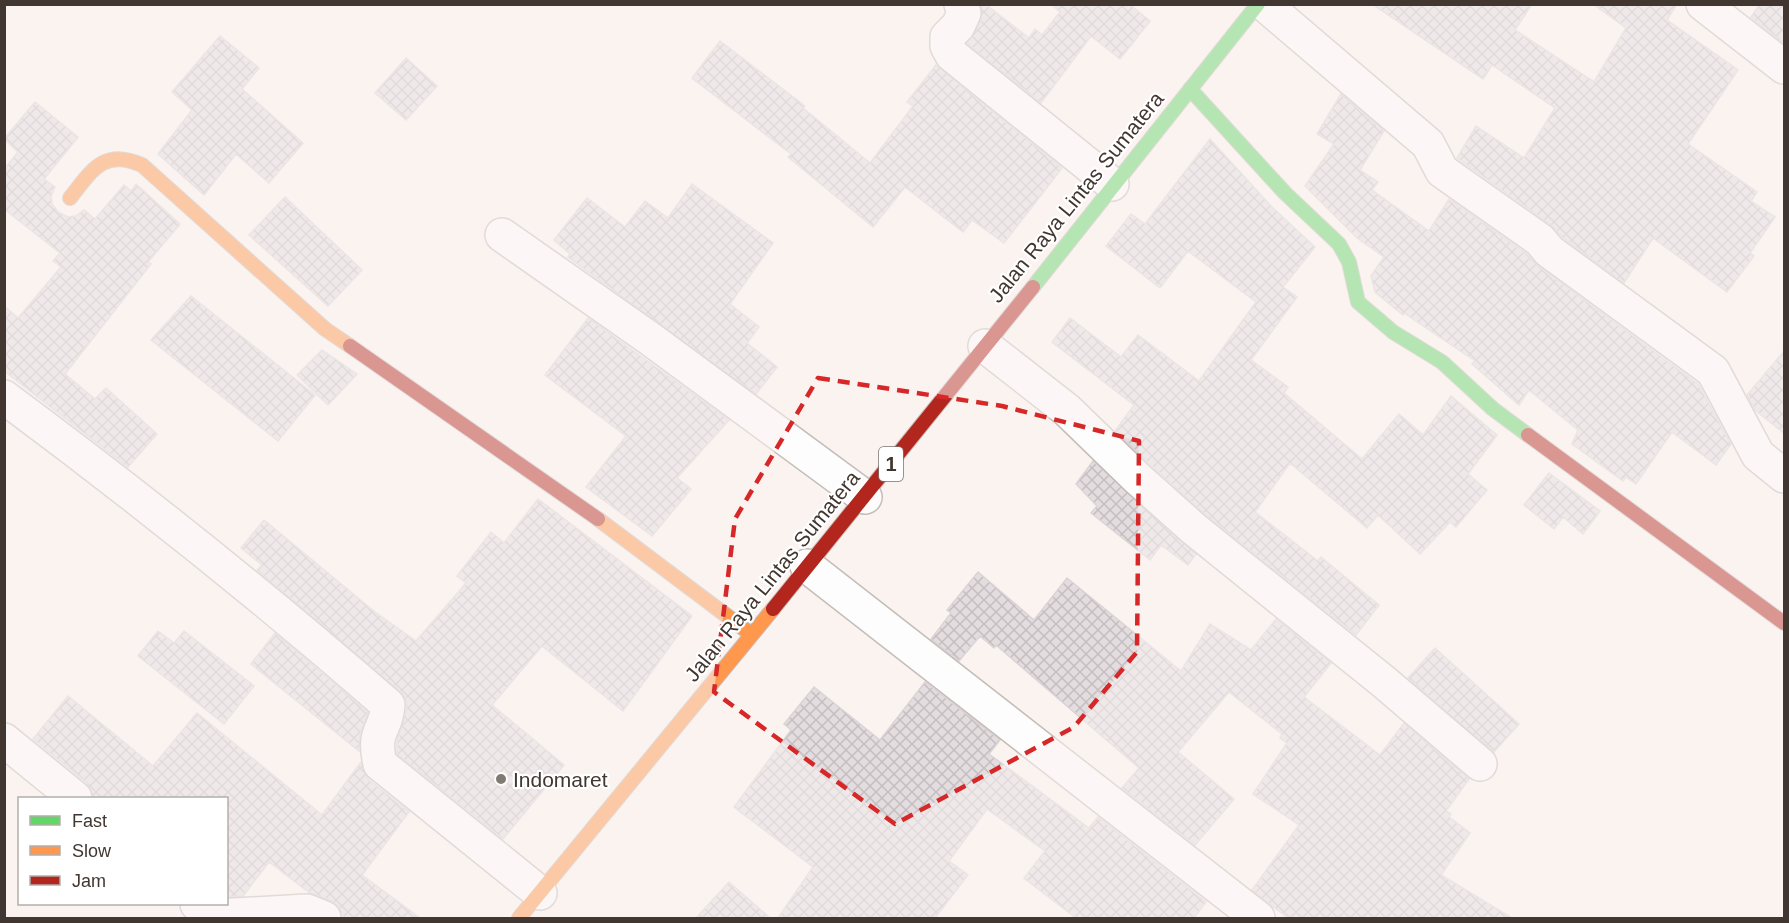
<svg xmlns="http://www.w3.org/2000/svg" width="1789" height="923" font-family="Arial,sans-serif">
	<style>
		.building { fill: url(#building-cross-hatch); stroke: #dbd4d7; stroke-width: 1.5 }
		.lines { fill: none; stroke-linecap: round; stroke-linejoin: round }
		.street-casing { stroke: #c5bdb8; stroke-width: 36 }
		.fast-casing { stroke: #c5bdb8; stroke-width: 16 }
		.slow-casing { stroke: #c5bdb8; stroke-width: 16 }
		.jam-casing { stroke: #c5bdb8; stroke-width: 16 }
		.street { stroke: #fefdfd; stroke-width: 33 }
		.fast { stroke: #63d668; stroke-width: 14 }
		.slow { stroke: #ff974d; stroke-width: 14 }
		.jam { stroke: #b3261e; stroke-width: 14 }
		.marked { fill: none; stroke: #d62828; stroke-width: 4.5; stroke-dasharray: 12 8; stroke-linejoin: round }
		.poi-dot { fill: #827973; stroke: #fff; stroke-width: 2 }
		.labels { text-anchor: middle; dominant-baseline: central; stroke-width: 4.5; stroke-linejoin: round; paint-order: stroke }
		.shield { fill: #fff; stroke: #7b736e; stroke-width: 1.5 }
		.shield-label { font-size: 20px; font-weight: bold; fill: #423730 }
		.street-label { font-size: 21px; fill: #423730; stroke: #fff }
		.poi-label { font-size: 21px; fill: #423730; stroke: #fff; text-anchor: start }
	</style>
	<defs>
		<pattern id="building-cross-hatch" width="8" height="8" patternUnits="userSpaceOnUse" patternTransform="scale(1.5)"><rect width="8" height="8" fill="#e4dde0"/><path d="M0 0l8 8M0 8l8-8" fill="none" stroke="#c5bec0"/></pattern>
	</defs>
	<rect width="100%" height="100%" fill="#faf3f0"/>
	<path class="building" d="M981,4H985L1029,38L1035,29L1042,35L1060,12L1051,4H1129L1150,21L1120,59L1091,36L1041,103L967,43L981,21Z
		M1372,4H1532L1515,30L1594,82L1626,28L1593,4H1677L1667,20L1738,70L1688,144L1757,192L1751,201L1775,217L1750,253L1754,256L1727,292L1653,238L1624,283L1562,237L1551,225L1457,158L1476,126L1524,158L1555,108L1492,65L1483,79Z
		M1760,4H1785V44L1751,17Z
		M220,36L259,68L242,89L303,143L269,183L236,154L204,195L158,154L192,110L172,92Z
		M720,41L805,106L803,108L870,163L913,106L907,102L936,65L1062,168L1004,243L972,220L963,232L905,187L873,227L788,157L791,154L692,78Z
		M406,58L437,86L406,120L375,93Z
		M1341,94L1384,131L1360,170L1378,182L1372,190L1429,231L1449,199L1527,254L1538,266L1698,384L1731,444L1716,465L1672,432L1636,484L1626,477L1623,481L1572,444L1578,430L1529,390L1519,405L1472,364L1475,361L1404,313L1403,315L1375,292L1371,276L1384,257L1357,238L1305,186L1334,144L1317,134Z
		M35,102L78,137L44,179L55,187L51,196L52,204L58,212L68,217L76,216L84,210L95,219L124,185L131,191L136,184L180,224L148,262L151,264L65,374L95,399L106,388L157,434L128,467L4,371V306L18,318L61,267L53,261L60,253L4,209V169L18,152L4,139Z
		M1210,139L1272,207L1315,247L1283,287L1297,297L1251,360L1288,387L1284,393L1362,459L1399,414L1423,435L1451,396L1497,435L1468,474L1487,490L1456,527L1450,522L1420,554L1378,515L1367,528L1290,463L1255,512L1318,561L1321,557L1379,605L1356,635L1206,515L1150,464L1115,431L1134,405L1052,342L1070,318L1121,357L1138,335L1199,381L1256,302L1188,251L1160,288L1106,246L1131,214L1145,224Z
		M692,184L773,243L730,304L759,327L747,343L777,367L756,394L568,257L570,254L554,240L587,198L625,227L645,201L668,218Z
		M285,197L362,270L328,306L249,235Z
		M191,296L315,395L278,441L151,340Z
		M588,318L729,420L677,478L691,489L652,536L586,487L626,436L545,375Z
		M322,350L357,374L328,405L297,375Z
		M1785,350V434L1755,410L1747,395Z
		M1093,461L1196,554L1188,565L1161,545L1150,560L1091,513L1097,506L1076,484Z
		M1549,473L1600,511L1583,534L1563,517L1554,529L1524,505Z
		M538,499L692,616L623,711L542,646L492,705L564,765L503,839L397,754V741L407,708L406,699L400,691L257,570L262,565L241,548L264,520L375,612L416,641L466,583L457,576L491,532L504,543Z
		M978,572L1034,620L1067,578L1181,671L1210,624L1251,650L1276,619L1331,663L1304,697L1380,755L1404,723L1469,779L1446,811L1451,814L1449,817L1470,833L1441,875L1512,918H1288L1252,890L1299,825L1253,794L1287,743L1280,738L1282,734L1229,692L1178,752L1234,799L1195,845L1122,788L1139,768L996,645L994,648L980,636L959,661L931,639L951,613L947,610Z
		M158,631L174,643L184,631L254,686L224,724L138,656Z
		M275,633L368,712L360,734L359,751L251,664Z
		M1435,648L1519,724L1494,752L1408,678Z
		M925,682L1000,740L989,754L1089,828L1098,817L1206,902L1194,918H1076L1024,878L1045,851L987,809L949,861L968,875L935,918H778L813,867L734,807L791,730L784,724L814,687L880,740Z
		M68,696L153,766L197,713L322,815L361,762L368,779L409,812L362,875L420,918H344L339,907L332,901L310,893L269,862L243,896L226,897V798H93L87,783L33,739Z
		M729,882L770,918H696Z"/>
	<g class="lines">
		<g class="street-casing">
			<path id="street" d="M961,4L964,13L958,26L947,37V46L952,55L1112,184
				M1264,4L1428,144L1442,171L1540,240L1549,251L1713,371L1758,455L1784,476
				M1703,4L1784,67
				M502,235L649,338L865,497
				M985,346L1067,410L1137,478L1194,529L1384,682L1480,764
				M4,397C136,495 264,597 388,705C386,733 372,728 380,764L540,893
				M807,566L1258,918
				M4,740L75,798
				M197,904L217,916L307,911L324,918"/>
		</g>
		<g class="fast-casing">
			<path id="fast" d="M1190,89L1285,193L1339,244L1349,262L1358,302L1393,332L1442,362L1493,409L1528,435
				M1033,287L1258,4"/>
		</g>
		<g class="slow-casing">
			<path id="slow" d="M70,198C92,170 104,148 142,165L325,329L350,346
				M598,519L751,634
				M519,918L773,609"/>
		</g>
		<g class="jam-casing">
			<path id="jam" d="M350,346L598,519
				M1528,435L1784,623
				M773,609L1033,287"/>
		</g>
		<use href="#street" class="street"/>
		<use href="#fast" class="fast"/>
		<use href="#slow" class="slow"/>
		<use href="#jam" class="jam"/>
	</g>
	<path d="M0 0H1789V923H0ZM818,378L1002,406L1139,441L1137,652L1074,727L895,824L714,692L735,519Z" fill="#faf3f0" fill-opacity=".55" fill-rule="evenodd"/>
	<path class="marked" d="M818,378L1002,406L1139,441L1137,652L1074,727L895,824L714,692L735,519Z"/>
	<circle class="poi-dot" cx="501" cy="779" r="6"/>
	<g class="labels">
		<rect class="shield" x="879" y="447" width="24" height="34" rx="4.5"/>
		<g class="shield-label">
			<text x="891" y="464">1</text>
		</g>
		<g class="street-label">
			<text transform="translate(1076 197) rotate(-51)">Jalan Raya Lintas Sumatera</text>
			<text transform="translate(772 576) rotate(-51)">Jalan Raya Lintas Sumatera</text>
		</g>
		<g class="poi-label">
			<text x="513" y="779">Indomaret</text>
		</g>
	</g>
	<rect width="1789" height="923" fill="none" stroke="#423730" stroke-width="12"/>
	<rect x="18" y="797" width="210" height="108" fill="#ffffff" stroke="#b3afac" stroke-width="1.5"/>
	<rect x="30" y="816" width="30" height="9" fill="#63d668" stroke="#b3afac" stroke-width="1.5"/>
	<text x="72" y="827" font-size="18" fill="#423730">Fast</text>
	<rect x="30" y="846" width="30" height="9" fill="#ff974d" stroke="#b3afac" stroke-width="1.5"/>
	<text x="72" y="857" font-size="18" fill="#423730">Slow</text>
	<rect x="30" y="876" width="30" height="9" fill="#b3261e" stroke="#b3afac" stroke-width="1.5"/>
	<text x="72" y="887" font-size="18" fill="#423730">Jam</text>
</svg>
